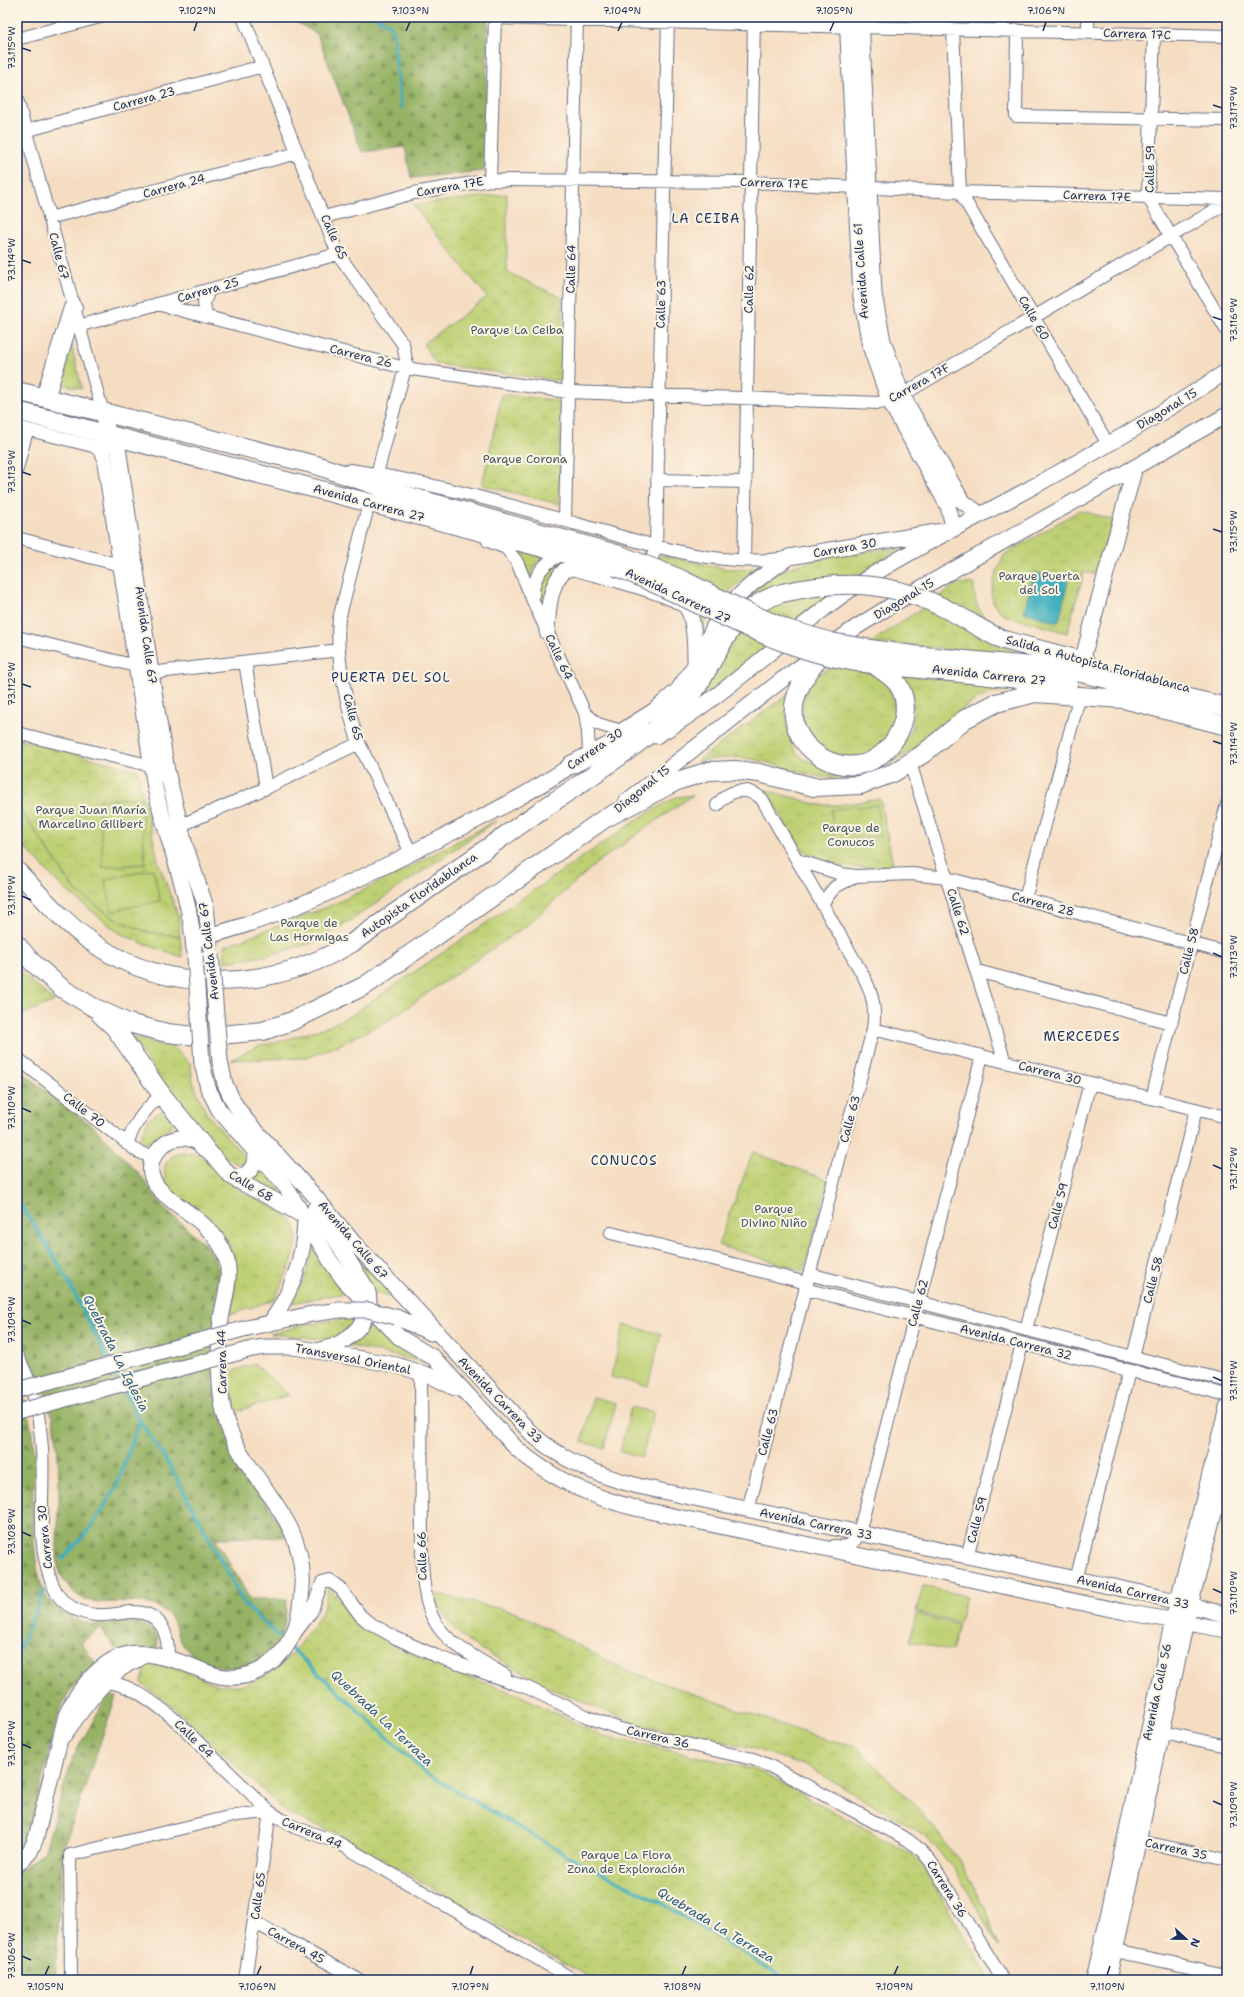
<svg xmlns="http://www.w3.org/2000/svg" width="1244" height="1997" font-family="'Shantell Sans',sans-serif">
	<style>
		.grass { fill: url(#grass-tufts); stroke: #6c8068 }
		.forest { fill: url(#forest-firs); stroke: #587062 }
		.park { fill: url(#park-crowns); stroke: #6c8068 }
		.garden { fill: #bed073; stroke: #6c8068 }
		.water { fill: #41afbd; stroke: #2e6f8e }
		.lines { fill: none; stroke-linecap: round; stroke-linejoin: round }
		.stream { stroke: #41afbd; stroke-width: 3.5 }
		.minor-casing { stroke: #676c81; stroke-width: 14 }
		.major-casing { stroke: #676c81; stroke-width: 17 }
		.highway-casing { stroke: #676c81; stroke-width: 20 }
		.minor { stroke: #fff; stroke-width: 12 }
		.major { stroke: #fff; stroke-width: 15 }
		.highway { stroke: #fff; stroke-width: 18 }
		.major-bridge-casing { stroke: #676c81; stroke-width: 17; stroke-linecap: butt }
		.highway-bridge-casing { stroke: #676c81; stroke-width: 20; stroke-linecap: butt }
		.major-bridge { stroke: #fff; stroke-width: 15 }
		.highway-bridge { stroke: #fff; stroke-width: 18 }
		.ticks { fill: none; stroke: #1b2f5e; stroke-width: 1.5 }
		.labels { text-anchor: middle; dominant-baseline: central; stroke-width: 4; stroke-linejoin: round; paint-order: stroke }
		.street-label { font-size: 12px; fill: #1b2f5e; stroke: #fcf5e5 }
		.park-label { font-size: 12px; fill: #445763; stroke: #fcf5e5 }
		.neighbourhood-label { font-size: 13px; letter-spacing: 1px; fill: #1b2f5e; stroke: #fcf5e5 }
		.water-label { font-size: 13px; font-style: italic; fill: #285c7f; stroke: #fcf5e5 }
		.neatline { fill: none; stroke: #1b2f5e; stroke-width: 1.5 }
		.ticks-label { font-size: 10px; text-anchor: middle; fill: #1b2f5e }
	</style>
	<defs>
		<pattern id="grass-tufts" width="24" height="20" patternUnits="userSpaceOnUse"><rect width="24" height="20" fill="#bed073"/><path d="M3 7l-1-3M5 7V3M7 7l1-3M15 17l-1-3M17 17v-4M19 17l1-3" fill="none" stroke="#a3b366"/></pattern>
		<pattern id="forest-firs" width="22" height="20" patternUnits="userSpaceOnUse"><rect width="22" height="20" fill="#96b265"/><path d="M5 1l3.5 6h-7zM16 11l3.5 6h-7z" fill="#7a9156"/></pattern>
		<pattern id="park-crowns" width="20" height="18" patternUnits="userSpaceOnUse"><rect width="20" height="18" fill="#bed073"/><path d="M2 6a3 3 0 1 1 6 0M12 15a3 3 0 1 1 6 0" fill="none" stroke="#a3b366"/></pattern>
	</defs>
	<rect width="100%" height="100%" fill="#fcf5e5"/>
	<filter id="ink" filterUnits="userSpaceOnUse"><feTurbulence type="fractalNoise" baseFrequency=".025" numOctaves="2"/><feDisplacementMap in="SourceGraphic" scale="8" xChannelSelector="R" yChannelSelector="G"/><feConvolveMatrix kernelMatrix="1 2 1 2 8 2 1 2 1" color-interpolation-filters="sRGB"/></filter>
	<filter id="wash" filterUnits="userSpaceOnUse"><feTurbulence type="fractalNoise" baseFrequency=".012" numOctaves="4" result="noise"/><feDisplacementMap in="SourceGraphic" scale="16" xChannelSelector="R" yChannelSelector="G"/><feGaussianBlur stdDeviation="0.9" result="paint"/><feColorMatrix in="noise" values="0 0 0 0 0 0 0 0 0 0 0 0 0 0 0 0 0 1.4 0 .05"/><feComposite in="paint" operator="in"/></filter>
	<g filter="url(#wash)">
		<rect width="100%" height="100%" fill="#f5ddc2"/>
		<path class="grass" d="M71,344L82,389L61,384Z
			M514,547L545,555L538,561L529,579L521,554Z
			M901,547L831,594L729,679L700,698L738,633L774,587L746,600C750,595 753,590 758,586C792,556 857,554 901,547Z
			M659,555L727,569L758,568C733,586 713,604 699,633L697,619L649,584Z
			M563,563L545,614L537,600C540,583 544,567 563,563Z
			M959,583L974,584C974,599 977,608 986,620L978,636L1029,657L879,643L864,672L876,674L888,687L894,700L895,715L890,733L877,750L860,758L825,754L804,730L802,701L810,685L821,673L835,667Z
			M897,675L1029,686C1011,690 990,692 974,701C959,710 947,724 934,734C912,752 888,768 860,775C815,786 783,761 742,758C726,757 711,759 696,762L790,693L787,712V729L795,751L805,760L832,768L899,746L912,729L914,711L910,694Z
			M693,795L598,862L526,926L387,1021L337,1046L305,1058L231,1060L260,1045L275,1043L329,1026L350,1016L644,815L676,797Z
			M17,805L76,891L113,917L146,932L180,936L182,957L142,943L119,933L61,886L17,839Z
			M17,968L28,979L54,1001L17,1017Z
			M131,1037L172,1047L190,1063L193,1082L206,1113L244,1156L245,1160L243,1164C219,1170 147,1059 131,1037Z
			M162,1110L174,1120C171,1130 148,1151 140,1138L148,1120Z
			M183,1152C212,1154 219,1175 239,1190C248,1197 260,1200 270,1205C279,1210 291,1217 295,1227C303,1246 283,1281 275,1299L231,1315C235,1284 240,1266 225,1237C213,1214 183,1206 167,1186C165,1184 165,1181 165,1178C162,1162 170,1156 183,1152Z
			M262,1167L281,1192L251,1178Z
			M314,1248L335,1281L345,1293L291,1303L304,1280Z
			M352,1255L400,1300L393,1296L374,1293Z
			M345,1319L359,1320L348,1333L329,1340L271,1334L306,1324Z
			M367,1321L379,1323L399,1346L424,1362L346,1345Z
			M255,1364L289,1395L235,1412L229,1372Z
			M433,1593L518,1613L623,1669L817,1737L856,1746L922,1813L959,1860L985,1909L999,1947L956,1871L926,1836L807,1766L745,1746L640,1725L552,1689L467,1641L452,1626L442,1611Z"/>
		<path class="forest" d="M296,17H488L484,171L411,178L405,147L362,152L317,34L298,23Z
			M17,1068L97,1130L141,1176L165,1209L209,1248L219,1270L215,1308L213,1383L230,1445L288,1537L215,1538L250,1599H287C286,1613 285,1631 278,1644C260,1674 215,1674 190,1653C172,1637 182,1616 153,1605C122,1594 88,1616 67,1584C65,1581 62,1577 60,1574C54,1556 59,1524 59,1504C59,1479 59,1454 55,1429C49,1395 33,1363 17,1334Z
			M17,1378C26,1404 33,1430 35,1458C36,1468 34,1478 33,1488C32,1513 33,1579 47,1598C56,1611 76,1622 91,1624C112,1626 130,1614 149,1628C157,1633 159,1639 157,1648L117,1651L100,1628L81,1643L98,1666L78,1680L67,1695L57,1718L30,1830L17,1852Z
			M107,1696L116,1697L63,1850L55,1980H17V1872L44,1852L73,1757Z"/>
		<path class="park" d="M507,194V272L562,298V381L436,364L423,344L487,297L413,205Z
			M502,394L561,401L559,504L482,485Z
			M1080,510L1113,520L1097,575L1084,572L1067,633L1004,615L994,605L991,593L995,576L1004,555Z
			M17,739L137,770L159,864L178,915L180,936L146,932L113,917L76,891L17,805Z
			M766,790L819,805H838L880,799L893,865C868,868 831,870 808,855C798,847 774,803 766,790Z
			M497,820L353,919L315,942L269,955L225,962L224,946L330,906L395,875Z
			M753,1152L828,1180L804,1271L718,1245Z
			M329,1588L360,1622L373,1632L391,1644L409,1653L452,1672L517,1694L600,1735L755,1769L892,1843L913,1855L926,1871L990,1980H594L338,1834L288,1814L180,1713L141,1683L147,1664L173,1667L219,1685H242L257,1680L271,1672L292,1654L321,1615Z"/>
		<path class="garden" d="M141,798L145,864L103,867L99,800Z
			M877,805L880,836L835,842L831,810Z
			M153,869L160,901L112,911L105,880Z
			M624,1325L661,1334L648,1386L611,1377Z
			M593,1397L616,1403L604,1448L582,1442Z
			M631,1407L654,1412L642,1457L620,1452Z
			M923,1586L966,1596L959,1623L916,1612Z
			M916,1614L959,1625L952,1651L910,1641Z"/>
		<path class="water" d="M1036,573L1068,581L1059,621L1056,622L1024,612L1034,574Z"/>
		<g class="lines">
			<path class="stream" d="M376,17L392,27L401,107
				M17,1199L59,1264L109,1361
				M113,1369L119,1381
				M123,1388L140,1421L170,1466L245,1605L284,1641
				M63,1559L92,1526L116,1487L140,1421
				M290,1647L427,1774L572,1858L660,1902L788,1980
				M17,1654L44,1591"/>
		</g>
	</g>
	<g filter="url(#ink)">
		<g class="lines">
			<g class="minor-casing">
				<path id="minor" d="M243,17L338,254L403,344L406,360L405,368L377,474
					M1001,17L1002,30
					M495,18L1227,36
					M953,29L960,192L1108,444
					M1017,30L1016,116L1227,120
					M1088,32V17
					M1154,34L1148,197L1227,331
					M17,39L100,17
					M17,99L103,413
					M25,131L263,66
					M490,180L495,17
					M324,217L414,193L490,180L751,182L960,192L1227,199
					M49,218L298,153
					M157,304L405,368L568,392L880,403L902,395L1227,203
					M206,317L204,303L209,290
					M78,326L338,254
					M17,427L93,446L98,449L104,455
					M17,469L27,430
					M350,470C426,481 502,503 577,524C645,543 716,569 788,558
					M657,480L746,482
					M369,503L339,619C335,653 347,710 359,743L411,853
					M565,521L577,17
					M17,538L128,567
					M488,541L506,548L517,562L533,601L585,713L588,732L589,753
					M744,561L754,17
					M647,572L656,546L668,17
					M533,598C532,575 545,560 567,553
					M17,637L136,666
					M245,662L266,788
					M151,673L339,650
					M585,713L598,724L621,731
					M17,733L152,766
					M910,763L1005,1062
					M717,805C729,789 747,786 762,799L864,977C873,995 876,1009 873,1029L748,1510
					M179,826L266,788L359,743
					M797,860L841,874L856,876L912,874L947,878L1227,953
					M1025,899L1080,695
					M822,903L835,887L856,876
					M977,971L1171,1023
					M873,1029L1227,1117
					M17,1058L137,1151L153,1158
					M1152,1098L1227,804
					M127,1144C134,1124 145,1108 162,1095
					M611,1233L807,1283
					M809,1274L1227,1381
					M805,1289L1227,1395
					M1026,1330L1090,1083
					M17,1356C33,1383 40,1418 42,1449C45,1495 34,1547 55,1590C62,1605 81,1614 97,1615C108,1616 120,1613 131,1612C161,1611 169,1633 168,1659
					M1133,1357L1196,1109
					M421,1372L422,1557C424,1633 444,1639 505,1675
					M834,1546C847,1548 854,1545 859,1533L982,1056
					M967,1557L1022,1344
					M1076,1580L1129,1371
					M296,1632L311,1612L322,1583L330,1581L341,1589L360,1615L368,1622L396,1638L436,1656L528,1688L588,1717L620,1729L753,1759L770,1766L908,1840L922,1851L931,1862L1003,1980
					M100,1682C128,1681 151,1701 172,1717L270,1812L294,1827L337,1842L574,1980
					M1162,1732L1227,1746
					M1130,1839L1227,1860
					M254,1922L359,1980
					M1115,1951L1227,1975
					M71,1980L70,1855L237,1815L270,1812
					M245,1980L270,1812"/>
			</g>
			<g class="major-casing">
				<path id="major" d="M861,17L874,294L883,341L902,395L962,501L981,515
					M103,413L109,435L118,447L151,673L167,771L185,845L206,907L210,946
					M109,435L102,443L155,788C167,842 190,893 194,949
					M547,632C548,613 549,583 565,570L575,568C597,575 676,593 687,608C694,619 695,647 695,660
					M1082,661L1135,467
					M617,734L655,710L678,690L696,663L714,626L727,606L753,583L789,557L954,529L948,506L889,400L870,346L861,297L847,17
					M656,736C733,692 793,626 866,579C914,548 966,523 1016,496C1088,457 1159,416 1227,371
					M626,802L783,679L855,628L900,600L1227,415
					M193,940C276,920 350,884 425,846C477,820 533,793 580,759
					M220,1061L225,1084L234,1103L246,1120L312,1193L354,1243L533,1435C563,1461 599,1476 638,1486L1151,1595L1227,1615
					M202,1063L208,1088L219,1110L286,1187L331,1262L344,1280L399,1337L434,1358L517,1449C551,1478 591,1497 635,1508L1125,1612L1227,1630
					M232,1177C247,1179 256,1167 255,1153
					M315,1208L367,1289C377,1318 347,1346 320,1350
					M396,1317L431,1333
					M247,1328L312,1314L340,1310
					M252,1349L265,1347H294L396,1365L431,1376L455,1388
					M64,1735C83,1709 108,1670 139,1659
					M17,1865L30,1852L36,1838L66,1715C77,1691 100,1660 128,1654C142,1651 163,1657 177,1661C191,1665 205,1673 219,1676C255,1683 284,1659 296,1627C300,1614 301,1601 302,1587C307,1512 240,1479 224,1413C218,1386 218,1347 221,1319C224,1299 233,1275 225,1255C220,1240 207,1227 194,1217C176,1202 136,1183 156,1153C162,1145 171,1138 181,1138C205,1137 216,1163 231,1176C238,1182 249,1186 257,1191C273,1199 289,1208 305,1217C305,1256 293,1290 271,1322
					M1094,1980L1173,1620L1227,1407
					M1108,1980L1186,1622L1227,1462"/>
			</g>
			<g class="highway-casing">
				<path id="highway" d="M17,391L316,465L401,494L620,555
					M45,398L73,308
					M17,411L616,567
					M1004,640L1086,662
					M878,650L913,655L1064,669L1227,707
					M824,651C812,668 797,684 794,706C790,741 825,770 858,765C890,760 916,718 900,688C895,677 882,671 873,664
					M872,664L1068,684
					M1112,696L1227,726
					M571,765L641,730
					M17,871C42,897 66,925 96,945C173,997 275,989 352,943C414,900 475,856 537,813C584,781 633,750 676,712C719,673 718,612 782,593
					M17,945L32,962L63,989L93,1007L128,1023L167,1033L186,1035L209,1036L263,1031L292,1021L366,985L604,819L677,781L709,771L735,770L759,773L814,787L860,785L893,773L923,754L965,719L996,703L1035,693L1123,699
					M101,1015L115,1028L162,1095L204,1147"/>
			</g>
			<use href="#minor" class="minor"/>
			<use href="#major" class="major"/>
			<use href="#highway" class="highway"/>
			<g class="major-bridge-casing">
				<path id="major-bridge" d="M211,955L220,1061
					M195,956L202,1063
					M340,1310H368L396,1317
					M17,1390L247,1328
					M17,1412L252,1349"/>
			</g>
			<g class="highway-bridge-casing">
				<path id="highway-bridge" d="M620,555L681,579L743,610L787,629L831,642L878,650
					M616,567C702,601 778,654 872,664
					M782,593C843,579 893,581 950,611C968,620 984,632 1004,640"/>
			</g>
			<use href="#major-bridge" class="major-bridge"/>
			<use href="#highway-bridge" class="highway-bridge"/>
		</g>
	</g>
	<path class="ticks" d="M194,31L197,22M406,31L410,22M618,31L622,22M830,31L834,22M1043,31L1046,22M22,48L31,51M1213,105L1222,108M22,260L31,263M1213,317L1222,320M22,472L31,475M1213,529L1222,532M22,684L31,687M1213,741L1222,744M22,896L31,900M1213,953L1222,957M22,1108L31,1112M1213,1165L1222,1169M22,1320L31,1324M1213,1377L1222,1381M22,1532L31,1536M1213,1589L1222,1593M22,1744L31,1748M1213,1801L1222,1805M22,1956L31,1960M45,1975L49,1966M257,1975L261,1966M470,1975L473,1966M682,1975L686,1966M894,1975L898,1966M1107,1975L1110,1966"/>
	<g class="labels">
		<g class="street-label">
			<text transform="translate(1137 34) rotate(2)">Carrera 17C</text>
			<text transform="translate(144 99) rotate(-15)">Carrera 23</text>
			<text transform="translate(1150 169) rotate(-89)">Calle 59</text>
			<text transform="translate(774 183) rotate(2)">Carrera 17E</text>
			<text transform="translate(174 186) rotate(-15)">Carrera 24</text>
			<text transform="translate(450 187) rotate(-10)">Carrera 17E</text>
			<text transform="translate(1097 196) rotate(2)">Carrera 17E</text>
			<text transform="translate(334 237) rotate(66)">Calle 65</text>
			<text transform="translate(59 256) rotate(75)">Calle 67</text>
			<text transform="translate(571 269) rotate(-89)">Calle 64</text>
			<text transform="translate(861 271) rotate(-94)">Avenida Calle 61</text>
			<text transform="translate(749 289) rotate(-89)">Calle 62</text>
			<text transform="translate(208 290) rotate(-16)">Carrera 25</text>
			<text transform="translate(661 304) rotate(-89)">Calle 63</text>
			<text transform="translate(1034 318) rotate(60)">Calle 60</text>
			<text transform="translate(361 356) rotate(14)">Carrera 26</text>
			<text transform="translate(919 383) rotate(-29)">Carrera 17F</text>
			<text transform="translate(1167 409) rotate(-31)">Diagonal 15</text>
			<text transform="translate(369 503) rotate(15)">Avenida Carrera 27</text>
			<text transform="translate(845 548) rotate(-10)">Carrera 30</text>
			<text transform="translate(678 596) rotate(25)">Avenida Carrera 27</text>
			<text transform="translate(904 599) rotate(-31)">Diagonal 15</text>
			<text transform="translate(146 635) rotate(82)">Avenida Calle 67</text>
			<text transform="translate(559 657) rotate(65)">Calle 64</text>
			<text transform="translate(1098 664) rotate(15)">Salida a Autopista Floridablanca</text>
			<text transform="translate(989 675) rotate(6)">Avenida Carrera 27</text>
			<text transform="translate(353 717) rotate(76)">Calle 65</text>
			<text transform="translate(595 749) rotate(-34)">Carrera 30</text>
			<text transform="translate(642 789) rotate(-39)">Diagonal 15</text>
			<text transform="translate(419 895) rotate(-35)">Autopista Floridablanca</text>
			<text transform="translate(1043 904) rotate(15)">Carrera 28</text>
			<text transform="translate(958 912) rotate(72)">Calle 62</text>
			<text transform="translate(209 951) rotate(-97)">Avenida Calle 67</text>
			<text transform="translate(1189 951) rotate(-76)">Calle 58</text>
			<text transform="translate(1050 1073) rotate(14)">Carrera 30</text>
			<text transform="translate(84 1110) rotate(38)">Calle 70</text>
			<text transform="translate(850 1119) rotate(-75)">Calle 63</text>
			<text transform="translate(251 1186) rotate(31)">Calle 68</text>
			<text transform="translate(1058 1206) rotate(-75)">Calle 59</text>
			<text transform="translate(353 1240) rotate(49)">Avenida Calle 67</text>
			<text transform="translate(1153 1280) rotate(-76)">Calle 58</text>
			<text transform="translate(918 1303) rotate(-75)">Calle 62</text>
			<text transform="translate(1016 1342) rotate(14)">Avenida Carrera 32</text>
			<text transform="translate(353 1359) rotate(11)">Transversal Oriental</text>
			<text transform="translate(222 1362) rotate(-91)">Carrera 44</text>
			<text transform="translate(500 1400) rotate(46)">Avenida Carrera 33</text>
			<text transform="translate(768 1432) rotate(-75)">Calle 63</text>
			<text transform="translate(977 1520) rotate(-75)">Calle 59</text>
			<text transform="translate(816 1524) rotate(12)">Avenida Carrera 33</text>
			<text transform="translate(45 1537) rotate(-96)">Carrera 30</text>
			<text transform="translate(422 1556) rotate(-91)">Calle 66</text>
			<text transform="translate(1133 1592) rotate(13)">Avenida Carrera 33</text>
			<text transform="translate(1157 1692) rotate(-78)">Avenida Calle 56</text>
			<text transform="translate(658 1737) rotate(13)">Carrera 36</text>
			<text transform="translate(194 1739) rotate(44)">Calle 64</text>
			<text transform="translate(312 1833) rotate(23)">Carrera 44</text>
			<text transform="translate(1176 1849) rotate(12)">Carrera 35</text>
			<text transform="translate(947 1889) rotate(58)">Carrera 36</text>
			<text transform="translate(258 1896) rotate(-82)">Calle 65</text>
			<text transform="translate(296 1945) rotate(29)">Carrera 45</text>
		</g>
		<g class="park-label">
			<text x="517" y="330">Parque La Ceiba</text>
			<text x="525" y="459">Parque Corona</text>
			<text x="1039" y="576">Parque Puerta<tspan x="1039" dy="14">del Sol</tspan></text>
			<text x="91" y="810">Parque Juan María<tspan x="91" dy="14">Marcelino Gilibert</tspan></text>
			<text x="851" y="828">Parque de<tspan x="851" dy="14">Conucos</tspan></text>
			<text x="309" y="923">Parque de<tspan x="309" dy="14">Las Hormigas</tspan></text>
			<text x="774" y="1209">Parque<tspan x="774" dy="14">Divino Niño</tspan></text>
			<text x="626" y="1855">Parque La Flora<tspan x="626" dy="14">Zona de Exploración</tspan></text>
		</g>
		<g class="neighbourhood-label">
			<text x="706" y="218">LA CEIBA</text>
			<text x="391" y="677">PUERTA DEL SOL</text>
			<text x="1082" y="1036">MERCEDES</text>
			<text x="624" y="1160">CONUCOS</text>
		</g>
		<g class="water-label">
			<text transform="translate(116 1353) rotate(63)">Quebrada La Iglesia</text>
			<text transform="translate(382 1718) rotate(43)">Quebrada La Terraza</text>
			<text transform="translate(716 1925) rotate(31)">Quebrada La Terraza</text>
		</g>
	</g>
	<rect width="1244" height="1997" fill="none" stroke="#fcf5e5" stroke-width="44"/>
	<g transform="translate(1186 1939) rotate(112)" stroke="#fcf5e5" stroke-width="3" paint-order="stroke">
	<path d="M0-3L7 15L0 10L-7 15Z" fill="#1b2f5e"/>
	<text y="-6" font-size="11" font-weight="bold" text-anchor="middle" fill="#1b2f5e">N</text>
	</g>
	<rect x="22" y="22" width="1200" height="1953" class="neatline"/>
	<g class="ticks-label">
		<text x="197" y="14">7.102°N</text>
		<text x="410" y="14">7.103°N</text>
		<text x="622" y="14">7.104°N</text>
		<text x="834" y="14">7.105°N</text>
		<text x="1046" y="14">7.106°N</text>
		<text transform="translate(11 48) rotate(-90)" y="4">73.115°W</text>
		<text transform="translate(1233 108) rotate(-90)" y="4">73.117°W</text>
		<text transform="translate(11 260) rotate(-90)" y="4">73.114°W</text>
		<text transform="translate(1233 320) rotate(-90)" y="4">73.116°W</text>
		<text transform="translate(11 472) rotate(-90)" y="4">73.113°W</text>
		<text transform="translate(1233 532) rotate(-90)" y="4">73.115°W</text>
		<text transform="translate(11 684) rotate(-90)" y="4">73.112°W</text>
		<text transform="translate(1233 744) rotate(-90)" y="4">73.114°W</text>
		<text transform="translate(11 896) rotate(-90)" y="4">73.111°W</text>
		<text transform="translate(1233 957) rotate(-90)" y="4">73.113°W</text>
		<text transform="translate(11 1108) rotate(-90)" y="4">73.110°W</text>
		<text transform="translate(1233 1169) rotate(-90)" y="4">73.112°W</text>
		<text transform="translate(11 1320) rotate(-90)" y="4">73.109°W</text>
		<text transform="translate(1233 1381) rotate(-90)" y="4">73.111°W</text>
		<text transform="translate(11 1532) rotate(-90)" y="4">73.108°W</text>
		<text transform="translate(1233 1593) rotate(-90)" y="4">73.110°W</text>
		<text transform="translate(11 1744) rotate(-90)" y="4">73.107°W</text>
		<text transform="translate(1233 1805) rotate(-90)" y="4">73.109°W</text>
		<text transform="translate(11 1956) rotate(-90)" y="4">73.106°W</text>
		<text x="45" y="1990">7.105°N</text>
		<text x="257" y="1990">7.106°N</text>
		<text x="470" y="1990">7.107°N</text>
		<text x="682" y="1990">7.108°N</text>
		<text x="894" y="1990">7.109°N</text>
		<text x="1107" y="1990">7.110°N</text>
	</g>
</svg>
